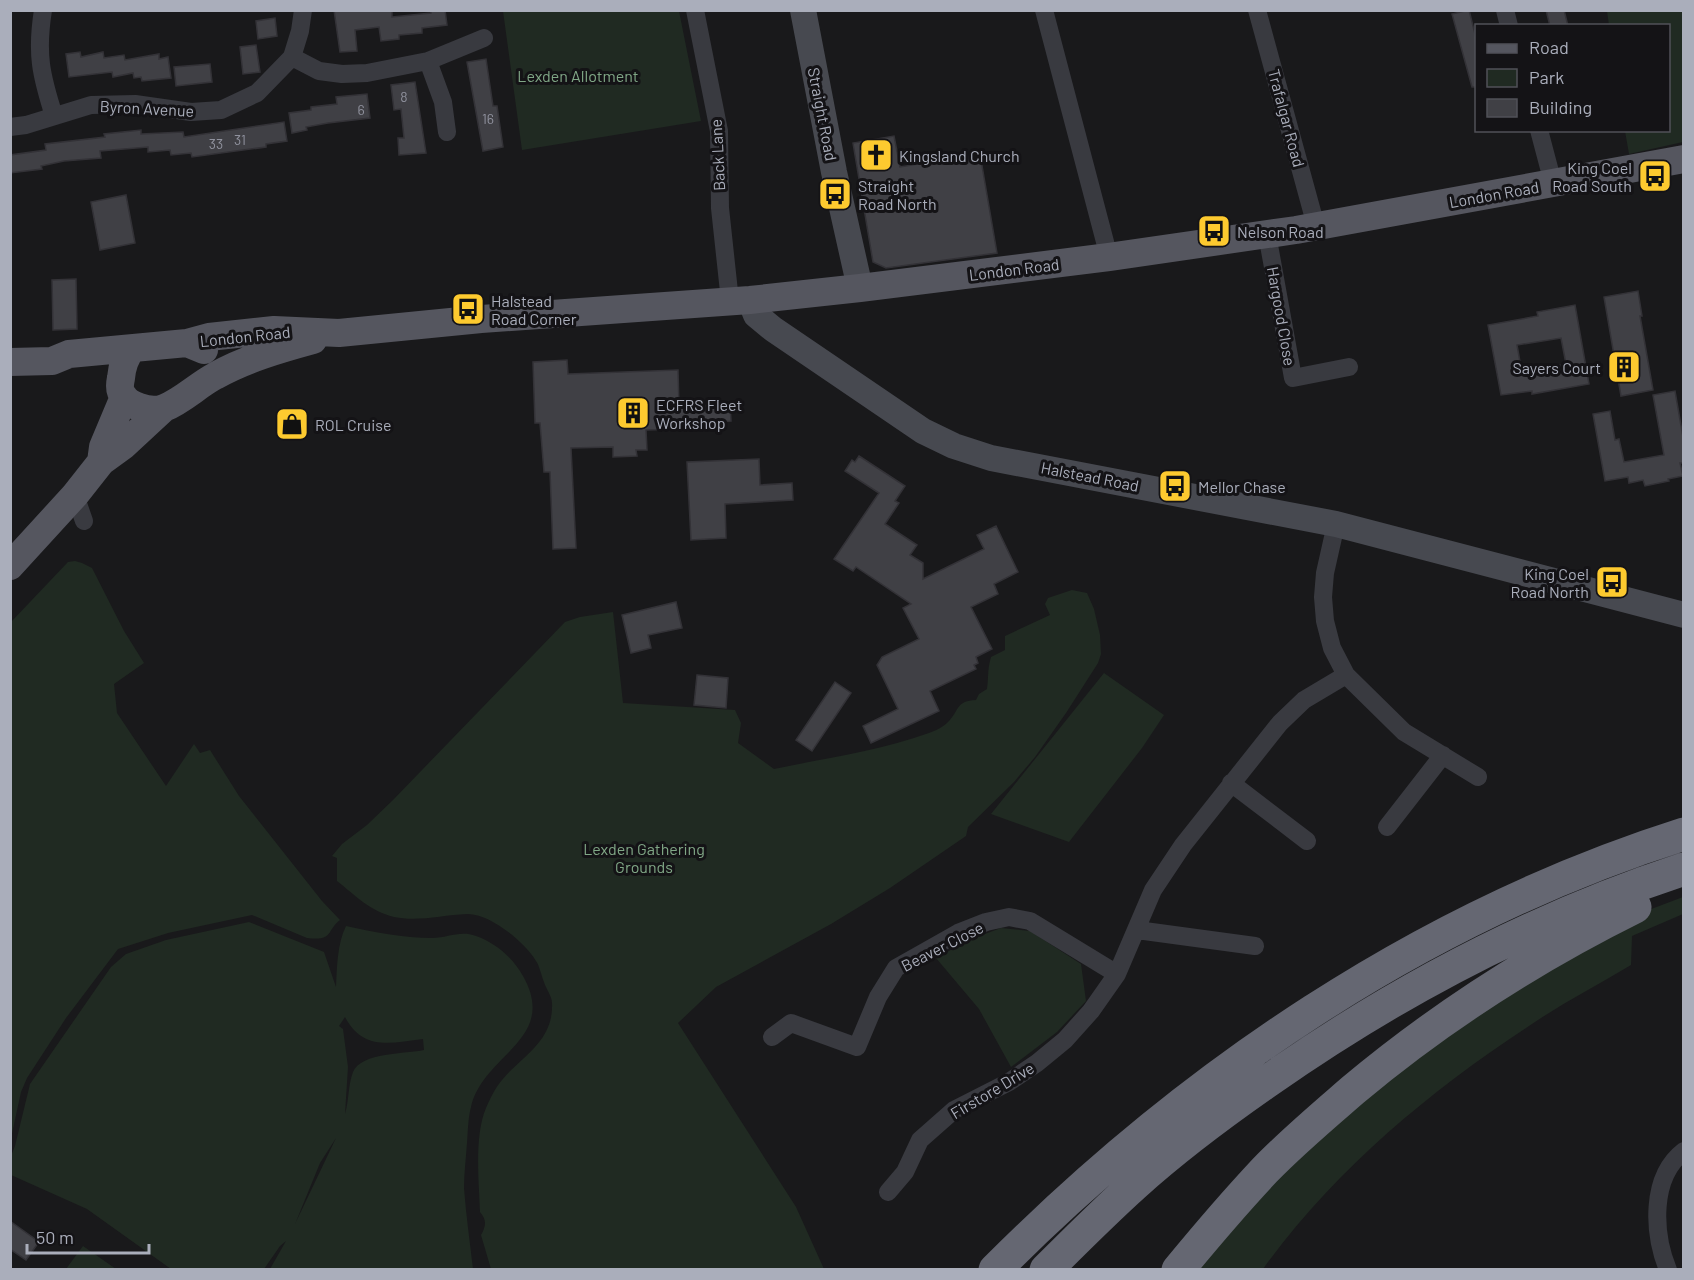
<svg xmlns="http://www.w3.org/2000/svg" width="1694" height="1280" font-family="Barlow,sans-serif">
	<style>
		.green { fill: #202a22; fill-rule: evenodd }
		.building { fill: #404045; stroke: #333237; stroke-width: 1.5; fill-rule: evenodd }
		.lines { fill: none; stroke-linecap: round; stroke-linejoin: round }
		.street { stroke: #393a40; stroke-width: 18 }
		.secondary { stroke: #474950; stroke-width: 26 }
		.primary { stroke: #55565f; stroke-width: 28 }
		.highway { stroke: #656772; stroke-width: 33 }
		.labels { text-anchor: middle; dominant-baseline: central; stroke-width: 6; stroke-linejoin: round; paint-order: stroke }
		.number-label { font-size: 14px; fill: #90929e }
		.park-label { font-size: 16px; fill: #80a786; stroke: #141316 }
		.street-label { font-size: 16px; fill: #aaaebb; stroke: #141316 }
		.poi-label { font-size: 16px; fill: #aaaebb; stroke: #141316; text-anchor: start }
	</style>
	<rect width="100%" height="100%" fill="#19191b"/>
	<path class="green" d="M503,11H679L701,121L522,150Z
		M1607,11H1683V142L1629,154L1625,131L1668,130V26L1609,25Z
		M75,561L82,563L92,568L124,631L144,663L114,684L117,713L166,786L194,744L200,753L210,750L239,796L322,901L340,920C326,931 334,941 307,938L252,915L168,933L118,949L66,1018L27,1078L21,1092L11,1138V622L68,562Z
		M1072,590L1087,593L1094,609L1100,635L1101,654L1098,663L1066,713L1035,757L1014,782L968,827L966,836L890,888L831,924L716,987L678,1023L796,1207L824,1269H491L481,1235C486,1226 487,1220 480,1212C479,1182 474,1136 486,1108C490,1099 495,1088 502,1080C522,1056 554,1041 552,1003C552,996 546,989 544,982C541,975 540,967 536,961C525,942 489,913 467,914C442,915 418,922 394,917C370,911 356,896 337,881V858L332,856L342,844L367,825L393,800L565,622L580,617L613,612L623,703L735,710L741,723L738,743L774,769C826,758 879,751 929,733C935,731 945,726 949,721C960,709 956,701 976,700L979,694L987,689C989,675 987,672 991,657L1005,650V636L1050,615L1045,604L1048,598Z
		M1104,673L1164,715L1142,748L1069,842L991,814Z
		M1683,897V914L1632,936L1631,965C1596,986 1559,1005 1526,1028C1427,1093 1332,1173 1263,1269L1187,1270L1393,1060L1646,911Z
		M249,922L324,952L336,987C337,968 337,944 346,926C374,932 403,938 432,938C448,938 460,930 476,936C496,943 513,958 523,976C559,1040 483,1054 471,1107C468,1118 468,1131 467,1143C466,1158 464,1173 464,1188C466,1215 470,1243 473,1269H270L286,1241L280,1246L264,1269H171L87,1209L11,1175V1156L15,1146L30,1084L111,967L126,954L166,940ZM345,1017C363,1051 390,1043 423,1039L424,1050C407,1054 361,1052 353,1072C348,1085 349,1101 345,1114L348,1067L343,1029L339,1026ZM336,1138L295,1224L320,1163Z
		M1001,928L1030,931L1081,964L1086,1001L1057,1032L1011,1067L979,1009L936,958L969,940Z
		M83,1246L116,1269H66Z"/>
	<path class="building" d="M334,10H392V17L431,13V10H445L447,25L422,28V33L399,35V39L381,41L379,27L355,30L357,51L340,52Z
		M1469,10L1476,38V87H1472L1452,14Z
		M1546,10H1564L1568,26H1550Z
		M275,18L277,36L258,39L256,21Z
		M256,45L260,72L243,74L240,47Z
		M80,52L81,57L103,52L104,58L124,55L125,60L159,54V59L168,57L171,78L142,81L141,77L134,78L133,73L113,77L112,72L69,77L66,54Z
		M486,59L493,106H497L503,147L483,151L467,62Z
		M210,64L212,82L176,86L174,67Z
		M415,82L426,153L399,155L398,138H404L401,109L394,110L391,85Z
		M367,94L370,118L328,123L306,127L307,130L292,133L289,113L311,110V107L337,104L336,97Z
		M284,122L287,141L266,144V147L192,157L191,153L171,155L170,150L148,152V147L100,151L101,158L64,161L41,166L42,169L10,173V155L46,150L45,144L105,137L104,134L141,130V134L183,132L184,137Z
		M894,136L900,167L980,154L997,253L886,268L873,262L853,143Z
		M126,195L135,243L100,250L91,202Z
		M76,279L77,329L53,330L52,280Z
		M1638,291L1642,316H1640L1653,390L1621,396L1604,297Z
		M1575,305L1589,384L1532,394V391L1501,395L1488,325L1538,316L1537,312ZM1561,338L1566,364L1522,373L1517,345Z
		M567,360L568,374L678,370L679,406L730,404L731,421L680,423V429L646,430L647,450H636L637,456L613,457V447L571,448L576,548L553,549L550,472H544L540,423H535L533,362Z
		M1675,391L1683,437V463H1680L1683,476L1668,479L1669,481L1645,486L1643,480L1629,483L1628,477L1605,481L1593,414L1610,411L1615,440L1619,439L1624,462L1664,455L1653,395Z
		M859,456L905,486L895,501L899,503L885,524L917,545L910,555L923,563V579L984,549L977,535L996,526L1018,572L994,584L998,594L971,607L992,649L976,657L978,663L974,665L976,669L930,691L939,711L871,743L863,726L898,709L877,665L882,657L919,639L903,608L911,604L856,567L853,571L834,559L879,493L845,471L852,460L855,462Z
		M759,459L760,485L792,483L793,500L725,504L726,538L691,540L687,462Z
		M676,602L682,628L648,635L651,648L631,653L622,615Z
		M697,675L728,678L726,708L694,705Z
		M835,682L851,693L812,751L796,740Z
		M10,1221L39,1242L26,1260L10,1249Z"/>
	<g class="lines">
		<path class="street" d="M43,10C36,54 41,75 54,116
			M695,10L719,131L720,208L730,301
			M1044,10L1109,257
			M1257,10L1316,226
			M1505,10L1509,26
			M292,57L319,71L342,74L367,73L428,61L484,38
			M428,61L443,102L447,132
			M10,127L26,125L91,105L135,104L191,112L221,110L257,93L292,57L300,31L303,10
			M1539,130L1553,183
			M1267,234L1293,378L1349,367
			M75,495L84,521
			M1336,524L1325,573L1323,597L1325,621L1332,648L1346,675L1404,732L1478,777
			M1231,783L1307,841
			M1387,827L1443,755
			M1137,930L1255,946
			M772,1037L791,1023L857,1047L878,997L896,968L958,933L986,922L1009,917L1030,921L1117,974
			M888,1192L905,1172L920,1140L954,1110L1009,1082L1037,1063L1065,1040L1091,1011L1117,974L1153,890L1183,845L1280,723L1304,700L1346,675
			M1668,1270C1653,1233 1650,1177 1684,1151"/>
		<path class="secondary" d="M803,10L834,172L860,288
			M750,300L756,315L773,329L923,431L954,446L991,458L1336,524L1684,615"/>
		<path class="primary" d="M187,343L209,337L274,330L339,333L481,319L750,300L860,288L1109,257L1296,230L1684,159
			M132,349C125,357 122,367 121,378C120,383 119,387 121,392C126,406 151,413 164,408C182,401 198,385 215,376C245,359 280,349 313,340
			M10,362L52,361L69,354L187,343L204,350
			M101,462L103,447L124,397
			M10,566L75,495L101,462L123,446L164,408"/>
		<path class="highway" d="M995,1270C1188,1076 1422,917 1684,834
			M1046,1270C1075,1241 1104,1212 1134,1185C1176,1147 1222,1113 1268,1081C1395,992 1535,918 1684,869
			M1178,1270C1206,1236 1235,1202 1265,1170C1292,1142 1323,1116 1353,1090C1439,1018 1534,957 1635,907"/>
	</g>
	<defs>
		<g id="church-square" transform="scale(1.725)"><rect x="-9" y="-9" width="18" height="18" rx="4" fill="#fdca2f" stroke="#141316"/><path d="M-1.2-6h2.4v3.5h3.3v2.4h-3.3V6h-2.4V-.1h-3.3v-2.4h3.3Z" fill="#111"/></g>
		<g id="bus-square" transform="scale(1.725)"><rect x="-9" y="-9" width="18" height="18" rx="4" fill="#fdca2f" stroke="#141316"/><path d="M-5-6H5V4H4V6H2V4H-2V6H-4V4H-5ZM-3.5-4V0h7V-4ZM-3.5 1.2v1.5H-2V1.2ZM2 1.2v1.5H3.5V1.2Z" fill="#111"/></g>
		<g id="building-square" transform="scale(1.725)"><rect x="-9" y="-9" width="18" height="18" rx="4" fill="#fdca2f" stroke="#141316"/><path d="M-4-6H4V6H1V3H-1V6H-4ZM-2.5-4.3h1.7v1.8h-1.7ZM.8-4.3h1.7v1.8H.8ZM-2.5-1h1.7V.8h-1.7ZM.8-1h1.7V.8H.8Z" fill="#111"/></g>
		<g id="shop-square" transform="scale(1.725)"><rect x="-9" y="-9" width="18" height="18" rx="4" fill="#fdca2f" stroke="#141316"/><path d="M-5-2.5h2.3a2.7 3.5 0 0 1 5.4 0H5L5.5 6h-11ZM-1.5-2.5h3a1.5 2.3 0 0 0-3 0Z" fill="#111"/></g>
	</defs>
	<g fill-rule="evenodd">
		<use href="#church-square" x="876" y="155"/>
		<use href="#bus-square" x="1655" y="176"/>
		<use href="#bus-square" x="835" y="194"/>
		<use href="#bus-square" x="1214" y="231"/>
		<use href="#bus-square" x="468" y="309"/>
		<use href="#building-square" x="1624" y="367"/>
		<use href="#building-square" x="633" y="413"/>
		<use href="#shop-square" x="292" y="424"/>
		<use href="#bus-square" x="1175" y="486"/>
		<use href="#bus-square" x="1612" y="582"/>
	</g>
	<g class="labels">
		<g class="number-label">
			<text x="404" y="96">8</text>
			<text x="361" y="109">6</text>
			<text x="488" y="118">16</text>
			<text x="240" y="139">31</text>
			<text x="216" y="143">33</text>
		</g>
		<g class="park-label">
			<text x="578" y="75">Lexden Allotment</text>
			<text x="644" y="848">Lexden Gathering<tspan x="644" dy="18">Grounds</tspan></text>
		</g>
		<g class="street-label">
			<text transform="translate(147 108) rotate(3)">Byron Avenue</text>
			<text transform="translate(823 114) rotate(79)">Straight Road</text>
			<text transform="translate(1287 118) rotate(75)">Trafalgar Road</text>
			<text transform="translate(717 155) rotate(-93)">Back Lane</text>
			<text transform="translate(1494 194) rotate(-10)">London Road</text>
			<text transform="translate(1014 269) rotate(-7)">London Road</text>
			<text transform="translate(1282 316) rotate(80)">Hargood Close</text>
			<text transform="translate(245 336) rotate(-6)">London Road</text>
			<text transform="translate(1090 476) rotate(11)">Halstead Road</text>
			<text transform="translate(942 946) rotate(-27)">Beaver Close</text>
			<text transform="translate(992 1090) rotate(-31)">Firstore Drive</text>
		</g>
		<g class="poi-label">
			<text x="899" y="155">Kingsland Church</text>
			<text x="1632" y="167" text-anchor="end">King Coel<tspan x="1632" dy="18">Road South</tspan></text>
			<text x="858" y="185">Straight<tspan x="858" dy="18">Road North</tspan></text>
			<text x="1237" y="231">Nelson Road</text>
			<text x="491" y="300">Halstead<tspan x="491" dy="18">Road Corner</tspan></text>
			<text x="1601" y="367" text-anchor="end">Sayers Court</text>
			<text x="656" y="404">ECFRS Fleet<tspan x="656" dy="18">Workshop</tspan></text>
			<text x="315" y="424">ROL Cruise</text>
			<text x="1198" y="486">Mellor Chase</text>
			<text x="1589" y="573" text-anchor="end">King Coel<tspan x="1589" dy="18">Road North</tspan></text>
		</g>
	</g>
	<rect width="1694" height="1280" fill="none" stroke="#aaaebb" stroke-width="24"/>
	<rect x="1475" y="24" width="195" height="108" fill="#141316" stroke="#505158" stroke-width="1.5"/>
	<rect x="1487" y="44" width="30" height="9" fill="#55565f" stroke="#505158" stroke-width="1.5"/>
	<text x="1529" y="54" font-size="18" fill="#aaaebb">Road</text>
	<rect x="1487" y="69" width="30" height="18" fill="#202a22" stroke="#505158" stroke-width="1.5"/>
	<text x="1529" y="84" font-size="18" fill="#aaaebb">Park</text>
	<rect x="1487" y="99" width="30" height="18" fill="#404045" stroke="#505158" stroke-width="1.5"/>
	<text x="1529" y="114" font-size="18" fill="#aaaebb">Building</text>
	<path d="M27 1244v9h122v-9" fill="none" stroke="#aaaebb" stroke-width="3"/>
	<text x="36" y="1244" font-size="18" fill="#aaaebb" stroke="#141316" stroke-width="4.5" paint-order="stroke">50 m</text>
</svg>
